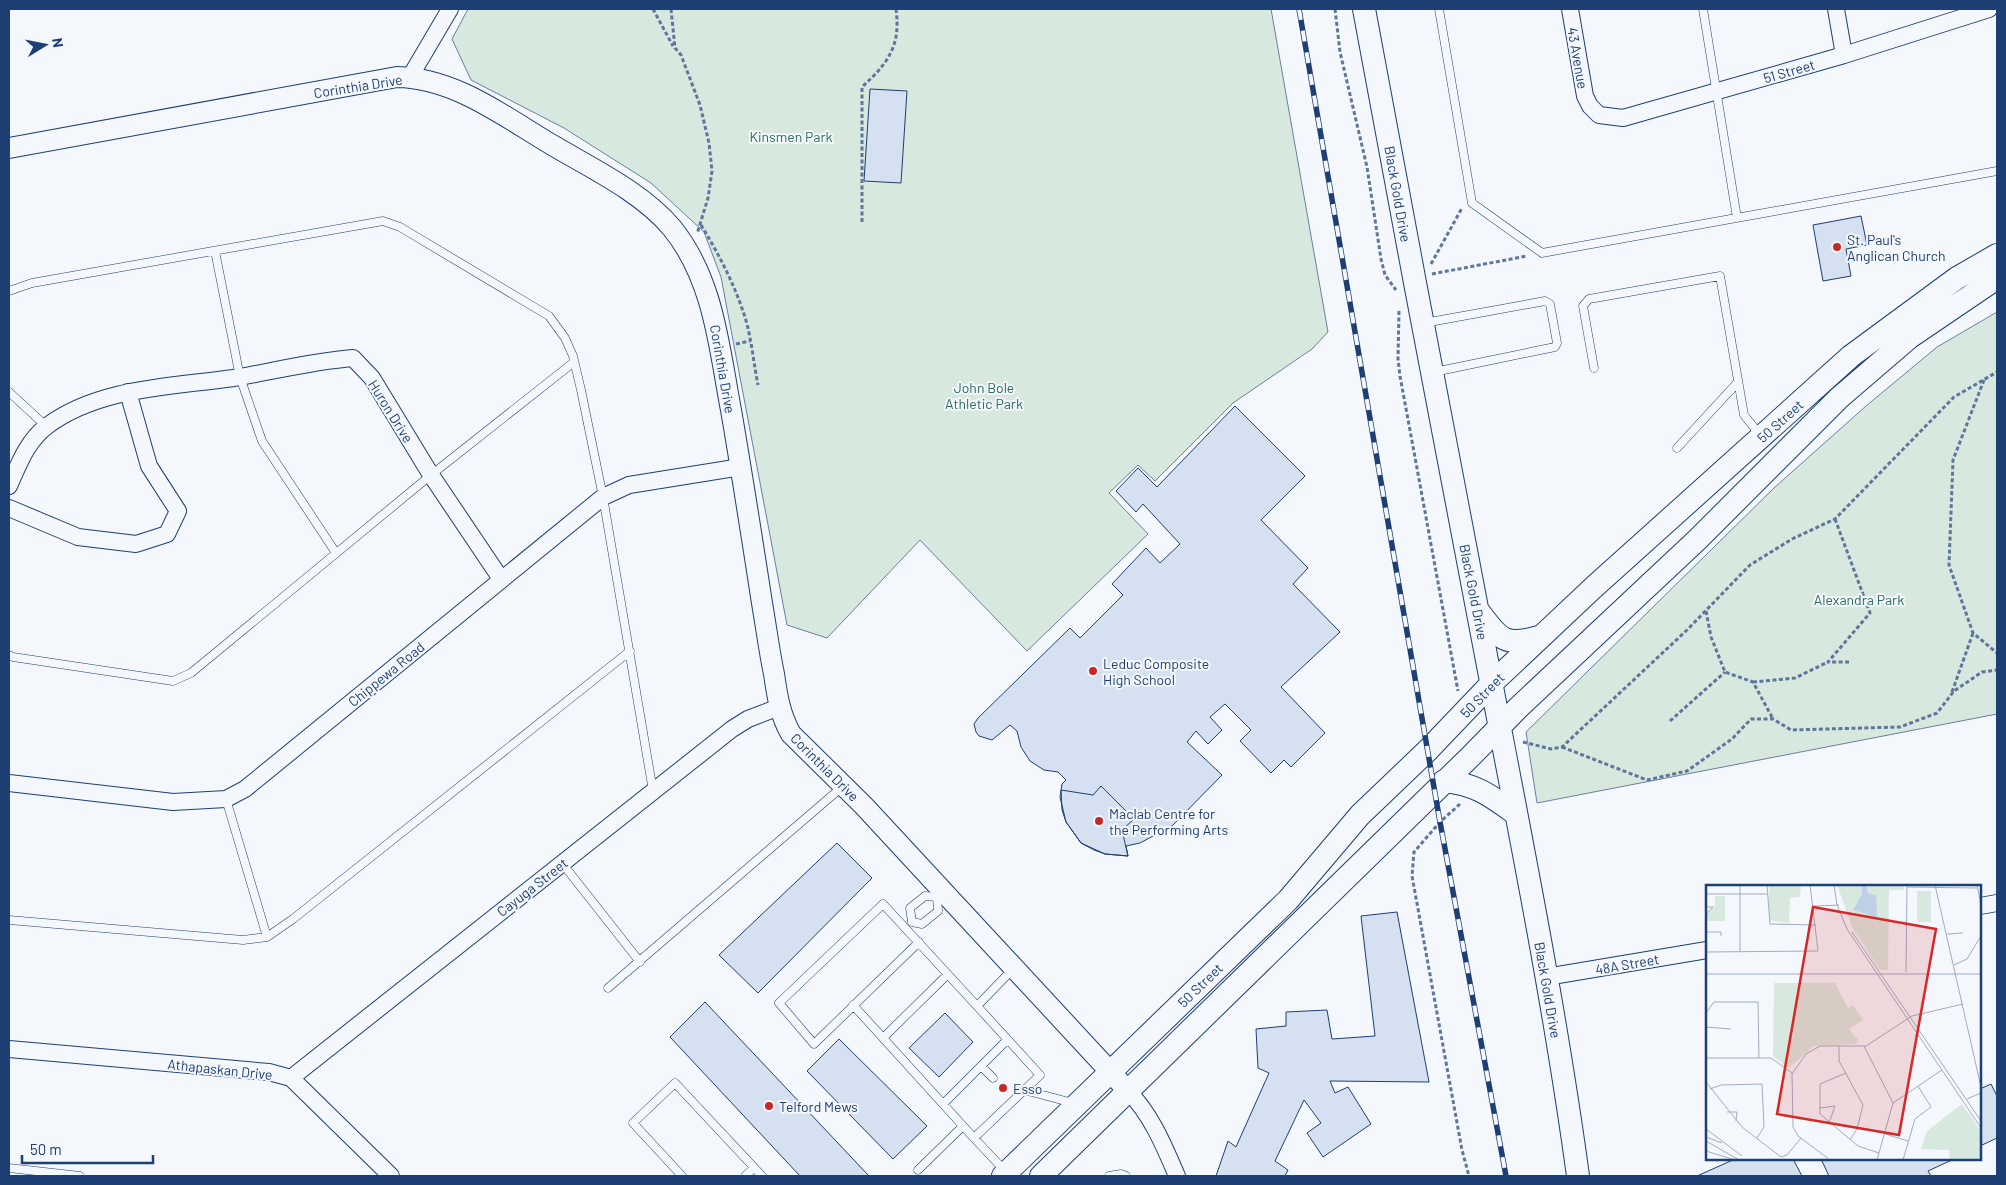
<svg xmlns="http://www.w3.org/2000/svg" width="2006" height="1185" font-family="Barlow,sans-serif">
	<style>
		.green { fill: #d7e8df; stroke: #687fa3 }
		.building { fill: #d5e0f0; stroke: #1d3f73 }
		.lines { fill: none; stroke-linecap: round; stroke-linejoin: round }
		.service-casing { stroke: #1d3f73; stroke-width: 9 }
		.minor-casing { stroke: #1d3f73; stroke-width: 18 }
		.tertiary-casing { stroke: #1d3f73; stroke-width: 22 }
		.secondary-casing { stroke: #1d3f73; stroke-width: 24 }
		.path { stroke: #5e769c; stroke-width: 3; stroke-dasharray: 4 2.5; stroke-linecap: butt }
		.service { stroke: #f4f7fb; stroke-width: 8 }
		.minor { stroke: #f4f7fb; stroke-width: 16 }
		.tertiary { stroke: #f4f7fb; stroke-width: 20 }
		.secondary { stroke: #f4f7fb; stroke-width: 22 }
		.rail-casing { stroke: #1d3f73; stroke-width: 5.5 }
		.rail { stroke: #f4f7fb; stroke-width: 4; stroke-dasharray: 11; stroke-linecap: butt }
		.poi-dot { fill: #c62828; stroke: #f4f7fb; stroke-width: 2 }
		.labels { text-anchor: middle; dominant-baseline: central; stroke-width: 4; stroke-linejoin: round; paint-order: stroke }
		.street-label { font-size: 14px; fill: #1d3f73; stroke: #f4f7fb }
		.park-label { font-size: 14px; fill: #2c6c60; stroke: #f4f7fb }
		.poi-label { font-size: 14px; fill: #1d3f73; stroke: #f4f7fb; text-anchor: start }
		.inset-road { fill: none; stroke: #9eadc5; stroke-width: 1 }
		.view { fill: #d62828; fill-opacity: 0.15; stroke: #d62828; stroke-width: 2.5 }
		.inset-edge { fill: none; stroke: #1d3f73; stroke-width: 2.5 }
	</style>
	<rect width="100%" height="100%" fill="#f4f7fb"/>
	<path class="green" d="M468,9H1271L1328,332L1312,349L1233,403L1155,481L1138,465L1109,493L1148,534L1027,651L920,540L827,638L787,625L721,277L704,232L651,183L564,128L471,80L452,39Z
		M1997,312V714L1537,803L1526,732L1774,488L1866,406L1937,347Z"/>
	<path class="building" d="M870,89L907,91L901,183L864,181Z
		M1861,216L1867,245L1846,249L1851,276L1823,281L1813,225Z
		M1235,406L1305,476L1261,520L1308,568L1293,584L1340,632L1281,687L1325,733L1291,767L1284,760L1271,773L1240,741L1251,730L1225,704L1210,717L1222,730L1208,744L1196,731L1187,742L1222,775L1172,826L1140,843L1126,846L1128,856L1105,854L1081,843L1066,822L1060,797L1062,784L1066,780L1058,772L1044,770L1030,761L1021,747L1017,731L1010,725L992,740L979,736L976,732L974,724L978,718L1070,628L1080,638L1123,595L1112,584L1146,548L1160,563L1180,544L1143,504L1136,512L1116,491L1138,468L1157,487Z
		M1101,786L1134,819L1122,830L1128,856L1105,854L1094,850L1081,843L1066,822L1062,810L1061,790L1093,795Z
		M837,843L872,878L758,993L719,955Z
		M1397,912L1429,1082L1330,1081L1335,1093L1348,1087L1371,1124L1323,1157L1307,1133L1321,1123L1304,1100L1275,1161L1288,1170L1285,1176H1216L1228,1141L1236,1147L1269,1073L1258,1068L1256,1029L1286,1026V1012L1327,1010L1332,1039L1375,1036L1361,916Z
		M705,1002L869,1176H800L670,1037Z
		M945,1013L973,1042L939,1077L909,1048Z
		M839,1039L927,1126L893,1159L807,1071Z
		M1991,1084L1997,1096V1138L1980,1146V1089Z
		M1735,1159H1793L1802,1176H1697Z
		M1826,1159H1954L1928,1171L1931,1176H1829L1822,1161Z"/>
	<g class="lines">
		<g class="service-casing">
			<path id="service" d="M1439,9L1472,203L1542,253L1997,171
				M1703,9L1737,218
				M215,251L240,377L262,441L336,553
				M9,291L32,283L383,221L400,227L549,316L565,338L573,356L581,390L603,497L653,791
				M1424,323L1545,301L1550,304L1557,343L1555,347L1434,372
				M1594,368L1583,306L1589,299L1720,276L1744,415L1760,435
				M9,392L47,427
				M1677,448L1738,382
				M9,655L13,657L173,681L191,673L431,475L574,362
				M226,799L267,937
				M562,863L640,962
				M9,920L243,940L267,937L293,919L630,651
				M912,922L910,908L925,896L937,897L942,892
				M912,922L922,924L938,911L937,897
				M919,942L814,1044L779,1003L883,904L977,1006
				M608,988L842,787
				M853,1005L974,1138
				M883,1038L947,975
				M981,1066L993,1078
				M1024,1090L1073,1103
				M943,1104L1007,1040
				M9,1168L80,1176
				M918,1170L963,1126
				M1005,1171L974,1138L1040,1075L977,1006L1013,969
				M682,1176L633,1123L675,1083L762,1176
				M745,1176L754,1168
				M1109,1176L1121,1174L1126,1176"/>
		</g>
		<g class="minor-casing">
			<path id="minor" d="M1570,9L1585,96L1590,106L1599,115L1623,118L1844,55L1989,9
				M1836,9L1844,55
				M410,77L450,9
				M9,486C19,464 27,441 47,426C101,386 176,387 240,377C278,370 315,361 353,358L372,378L431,475L501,579
				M9,508L78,537L136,544L167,534L178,511L149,466L128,392
				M9,783L173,802L226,799L245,789L603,497L629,485L741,467
				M1980,906L1997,903
				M1546,977L1707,950
				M9,1049L269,1072L291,1078L391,1176
				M291,1078L732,729L748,719L779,707
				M1129,1092C1152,1116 1164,1146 1177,1176"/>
		</g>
		<g class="tertiary-casing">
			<path id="tertiary" d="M9,148L397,77C456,78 506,118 554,146C593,169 643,193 672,228C714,280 719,347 731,410C742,474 752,538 762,603C766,626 769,650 774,674C777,695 780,715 791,734L864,806L1129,1092"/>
		</g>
		<g class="secondary-casing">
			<path id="secondary" d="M1364,9C1405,230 1446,450 1489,671C1521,839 1555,1007 1578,1176
				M1479,612C1501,641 1506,647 1542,636
				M1444,781C1476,784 1491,796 1516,814
				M1003,1176L1288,900L1360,815L1428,750L1491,684L1594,587L1851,356L1957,278L1997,255
				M1041,1176L1470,757L1519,707L1697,540L1839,398L1910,337L1997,278"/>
		</g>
		<path class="path" d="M653,9L673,46
			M671,9L675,48L681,55L700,105L709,143L712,171L708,198L697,234
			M1335,9L1340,52L1367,167L1381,259L1385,275L1396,290
			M862,222V87C888,63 901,46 896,9
			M701,225C720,256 737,289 747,324C752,344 754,365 758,385
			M1431,264L1462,208
			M1432,274L1527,256
			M1399,311L1398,359L1400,376L1458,691
			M736,344L750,341
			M1984,380L1953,460L1949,565L1973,633L1997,653
			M1835,519L1870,613L1828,662H1849
			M1706,611L1711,637L1725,672L1753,682L1773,719
			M1753,682L1795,678L1828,662
			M1952,692L1973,633
			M1670,721L1725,672
			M1523,742L1551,749L1562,747L1687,630L1750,565L1792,539L1835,519L1954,397L1997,372
			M1562,747L1647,780L1687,771L1732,739L1751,719H1773L1791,730L1900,727L1937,713L1954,691L1982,672L1997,670
			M1460,804L1440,822L1414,852L1412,876L1462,1150L1469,1176"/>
		<use href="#service" class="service"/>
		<use href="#minor" class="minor"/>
		<use href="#tertiary" class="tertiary"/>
		<use href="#secondary" class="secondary"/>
		<g class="rail-casing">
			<path id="rail" d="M1299,9L1440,822L1506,1176"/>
		</g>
		<use href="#rail" class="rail"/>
	</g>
	<g class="poi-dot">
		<circle cx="1837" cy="247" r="5"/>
		<circle cx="1093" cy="671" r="5"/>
		<circle cx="1099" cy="821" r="5"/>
		<circle cx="1003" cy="1088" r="5"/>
		<circle cx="769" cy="1106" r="5"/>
	</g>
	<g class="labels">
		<g class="street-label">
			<text transform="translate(1578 58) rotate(80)">43 Avenue</text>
			<text transform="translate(1789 71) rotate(-16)">51 Street</text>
			<text transform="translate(358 86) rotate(-9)">Corinthia Drive</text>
			<text transform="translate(1398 194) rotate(80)">Black Gold Drive</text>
			<text transform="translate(723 369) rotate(80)">Corinthia Drive</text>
			<text transform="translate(391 411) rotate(58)">Huron Drive</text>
			<text transform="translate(1780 421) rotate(-42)">50 Street</text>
			<text transform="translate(1474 592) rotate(79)">Black Gold Drive</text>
			<text transform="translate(386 674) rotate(-39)">Chippewa Road</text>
			<text transform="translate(1482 695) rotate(-46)">50 Street</text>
			<text transform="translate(825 767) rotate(45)">Corinthia Drive</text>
			<text transform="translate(532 887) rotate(-38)">Cayuga Street</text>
			<text transform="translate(1627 964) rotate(-10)">48A Street</text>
			<text transform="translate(1200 985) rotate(-44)">50 Street</text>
			<text transform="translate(1548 990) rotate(80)">Black Gold Drive</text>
			<text transform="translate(220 1069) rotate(6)">Athapaskan Drive</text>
		</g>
		<g class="park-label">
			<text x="791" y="136">Kinsmen Park</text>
			<text x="984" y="387">John Bole<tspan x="984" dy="16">Athletic Park</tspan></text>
			<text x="1859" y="599">Alexandra Park</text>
		</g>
		<g class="poi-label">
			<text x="1847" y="239">St. Paul's<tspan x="1847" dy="16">Anglican Church</tspan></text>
			<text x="1103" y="663">Leduc Composite<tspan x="1103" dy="16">High School</tspan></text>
			<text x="1109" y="813">Maclab Centre for<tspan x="1109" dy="16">the Performing Arts</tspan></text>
			<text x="1013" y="1088">Esso</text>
			<text x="779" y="1106">Telford Mews</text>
		</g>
	</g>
	<g transform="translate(1706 885)">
		<rect width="275" height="275" fill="#f4f7fb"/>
		<path d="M63,0H95L94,12L84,13L83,38L63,35ZM131,0H198V5H183L182,85H174L147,44ZM211,6H225V37H211ZM9,11H19V36H0V30L9,20ZM68,98H129L142,123L147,120L157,135L143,144L152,155L150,159L108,161L83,183L67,171ZM256,219L275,246V275H244L243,265L215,264L221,246Z" fill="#d7e8df"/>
		<path d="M156,0H160L162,8L170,11L171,32L147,25L156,9Z" fill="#bed0e5"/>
		<path class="inset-road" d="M61,0L64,39L110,40M128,0L131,20L141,44L275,243M229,0L275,202M271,0L275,20M201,2L271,3M0,9H61M108,21L133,20M0,22H7L0,29M0,47H15V51M146,47L275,236M241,49L257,48M0,67L112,66L104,0M34,67V0M248,80L261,74L275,51M200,87L201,0M0,89H275M0,128L8,117H52L53,173M0,142L25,144M133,161V176L157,220L151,244L144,255M158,161L187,218M0,173H65L86,188M140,188L114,199V229L152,261L173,268M0,197L36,242L75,272L81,270L95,253M4,204L15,200L56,199L58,242L51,253M261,214L275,208M114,223L129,221L123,238M21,227H31L30,236M0,244L36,271M179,249L202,256M0,252L16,258M0,256L33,275M0,266L29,275M124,275L92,251L87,242L86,189L100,169L114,161H160L206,131L257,119M171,275L187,218L236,185M197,275L209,234L225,222L212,201"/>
		<path class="view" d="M107,22L230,44L193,250L71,229Z"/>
		<rect width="275" height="275" class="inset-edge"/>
	</g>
	<rect width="2006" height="1185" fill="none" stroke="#1d3f73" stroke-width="20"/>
	<g transform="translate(45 45) rotate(80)" stroke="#f4f7fb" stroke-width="4" paint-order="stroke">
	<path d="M0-4L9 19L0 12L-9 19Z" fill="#1d3f73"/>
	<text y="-8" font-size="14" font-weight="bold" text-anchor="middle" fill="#1d3f73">N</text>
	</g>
	<path d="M22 1155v8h131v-8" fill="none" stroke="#1d3f73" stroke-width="2.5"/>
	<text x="30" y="1155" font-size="15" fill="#1d3f73" stroke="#f4f7fb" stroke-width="4" paint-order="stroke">50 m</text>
</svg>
